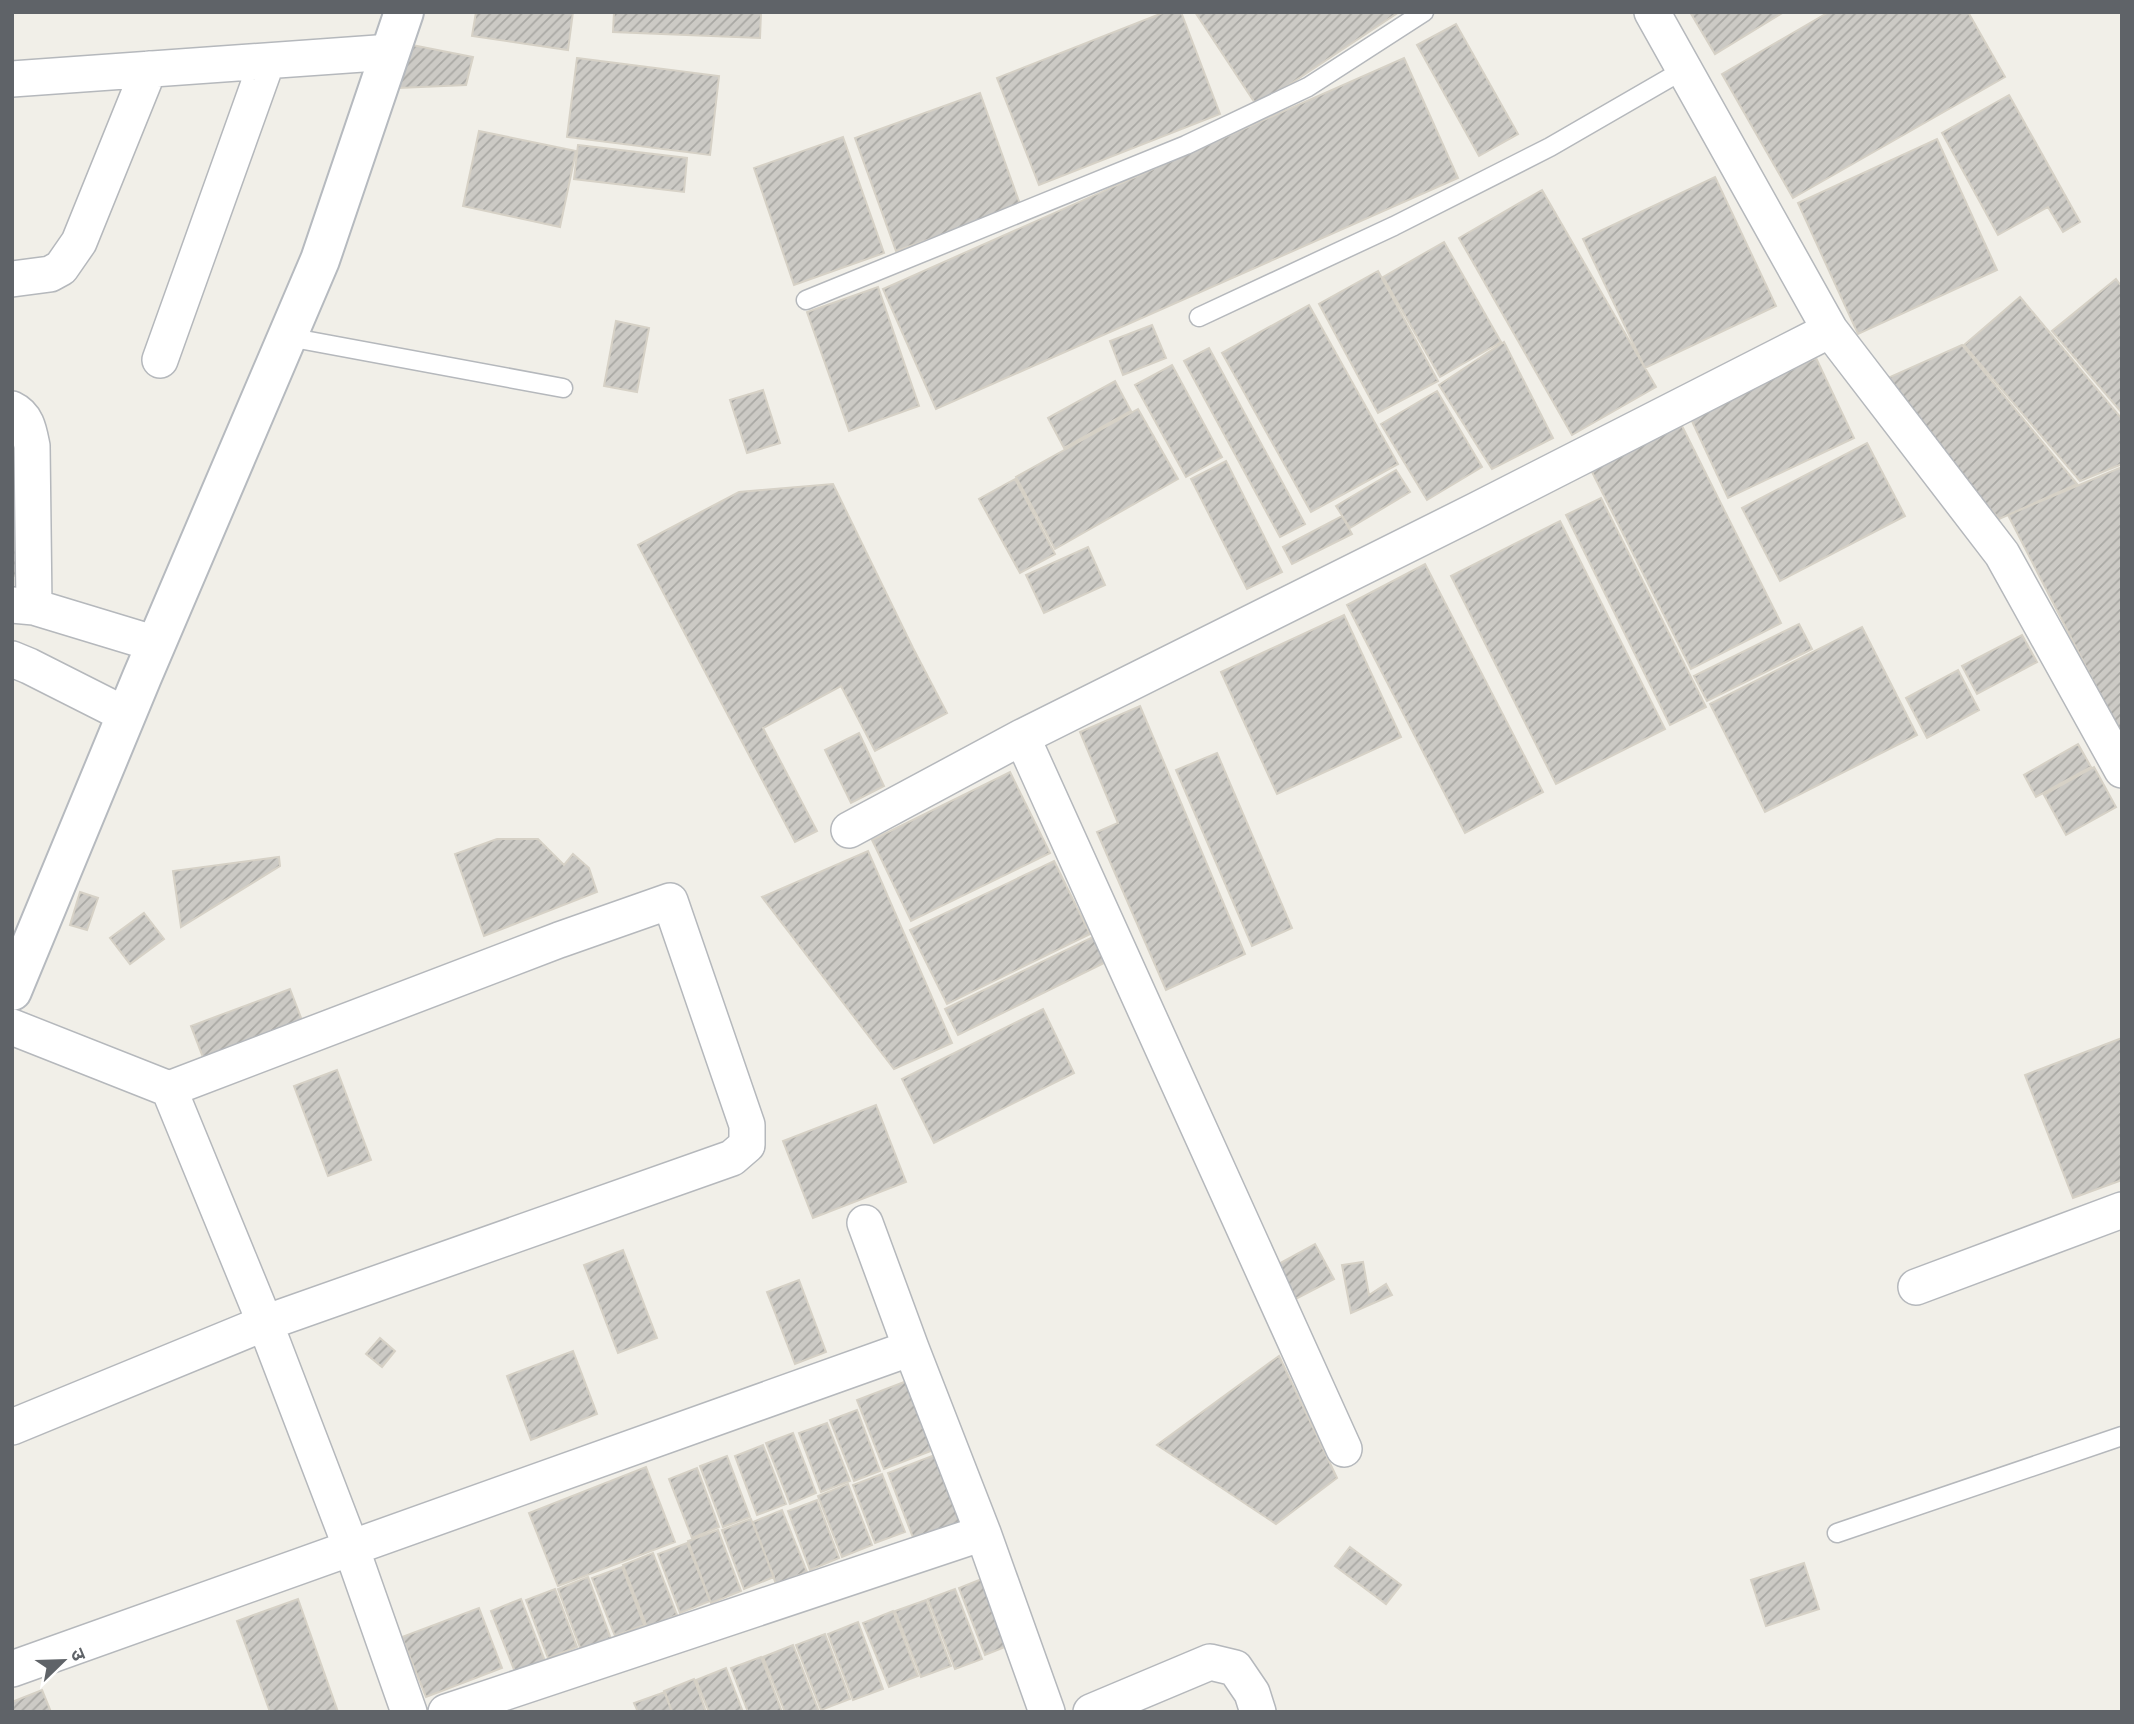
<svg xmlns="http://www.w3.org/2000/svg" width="2134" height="1724" font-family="Mulish,'Noto Sans Devanagari',sans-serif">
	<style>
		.building { fill: url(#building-hatch); stroke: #d6d1c6; stroke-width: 2 }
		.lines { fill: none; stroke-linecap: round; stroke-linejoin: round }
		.service-casing { stroke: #b5b8bc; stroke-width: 21 }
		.minor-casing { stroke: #b5b8bc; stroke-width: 38 }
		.secondary-casing { stroke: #b6babf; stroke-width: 42 }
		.service { stroke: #fff; stroke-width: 18 }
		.minor { stroke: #fff; stroke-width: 35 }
		.secondary { stroke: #fff; stroke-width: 38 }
	</style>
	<defs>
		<pattern id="building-hatch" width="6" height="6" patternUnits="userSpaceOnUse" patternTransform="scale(1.75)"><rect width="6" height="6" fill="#cccac5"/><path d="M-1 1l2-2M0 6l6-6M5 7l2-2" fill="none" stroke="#a9a8a4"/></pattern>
	</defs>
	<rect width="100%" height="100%" fill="#f1efe8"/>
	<path class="building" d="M476,12H573L568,50L472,36Z
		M614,12H761L760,38L613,32Z
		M1165,12H1181L1220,114L1039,185L997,78Z
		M1195,12H1399L1257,106Z
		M1690,12H1784L1715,54Z
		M1829,12H1968L2005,77L1793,198L1722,74Z
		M1456,24L1518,134L1479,156L1417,45Z
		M407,44L473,57L466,85L399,88Z
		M577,58L719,76L710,155L567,137Z
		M1404,58L1458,178L936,409L883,289Z
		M980,93L1021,207L896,251L855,138Z
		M2009,95L2080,222L2063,232L2048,207L1998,235L1942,133Z
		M479,131L576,151L560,227L463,206Z
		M843,137L884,253L794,285L754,168Z
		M1937,139L1997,270L1858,334L1798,203Z
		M578,145L687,158L684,192L574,179Z
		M1715,177L1776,306L1645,368L1583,239Z
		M1542,190L1656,387L1572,435L1459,238Z
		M1444,242L1501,342L1440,377L1383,277Z
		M1378,271L1438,381L1378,413L1319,304Z
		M2116,279L2122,287V413L2052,331Z
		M878,287L919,406L849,431L807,312Z
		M2020,297L2122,419V464L2080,481L1964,345Z
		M1309,305L1398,464L1311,512L1222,353Z
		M616,321L649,328L637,392L604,386Z
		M1152,325L1166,358L1123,375L1110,341Z
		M1504,342L1553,438L1492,469L1439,385Z
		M1962,345L2077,484L1999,519L1881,381Z
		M1209,348L1305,524L1280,537L1184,361Z
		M1816,358L1854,438L1728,498L1690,417Z
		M1172,365L1222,457L1186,477L1135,385Z
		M1115,381L1131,411L1064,448L1048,418Z
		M763,390L780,443L747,453L730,400Z
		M1437,391L1482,467L1427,500L1381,424Z
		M1138,409L1178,479L1055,549L1016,477Z
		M1681,424L1781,623L1691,669L1591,470Z
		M1867,443L1905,516L1780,581L1742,508Z
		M1226,461L1282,572L1247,589L1191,479Z
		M2122,467V731H2119L2008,515Z
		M1396,470L1410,492L1350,528L1336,506Z
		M1015,479L1055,554L1020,573L979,499Z
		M833,484L913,648L947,713L875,751L841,686L763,728L817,831L795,842L638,545L739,492Z
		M1601,498L1706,707L1670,725L1566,515Z
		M1342,516L1352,534L1292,564L1283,547Z
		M1560,521L1665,729L1556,784L1451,576Z
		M12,523L19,575L12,576Z
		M1088,547L1105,585L1044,613L1026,575Z
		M1425,564L1543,792L1465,833L1347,605Z
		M1344,615L1401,737L1277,794L1221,672Z
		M1799,624L1812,649L1707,701L1694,676Z
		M1862,627L1917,735L1765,812L1710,704Z
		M2022,635L2037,662L1977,694L1962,666Z
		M1958,670L1979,710L1927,738L1906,698Z
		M1140,706L1245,954L1166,990L1097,832L1118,823L1080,732Z
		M859,733L884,786L851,803L825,750Z
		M2078,744L2091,767L2036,797L2024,775Z
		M1217,753L1292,928L1252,946L1176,770Z
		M2094,767L2116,807L2066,835L2044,795Z
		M1010,772L1050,853L911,921L872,840Z
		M497,839H538L564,865L573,854L589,868L597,892L484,936L455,854Z
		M868,851L952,1043L894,1069L762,897Z
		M279,857L280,866L181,927L173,871Z
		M1054,861L1090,934L947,1004L910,930Z
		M80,892L98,898L87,930L70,925Z
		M144,913L164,939L130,964L110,938Z
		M1095,936L1108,961L958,1035L945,1009Z
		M290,989L303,1023L204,1060L191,1026Z
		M1043,1009L1074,1073L934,1143L902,1079Z
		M2122,1038V1180L2073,1198L2025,1075Z
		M337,1070L371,1160L328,1176L294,1086Z
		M876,1105L906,1182L813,1218L783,1141Z
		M1315,1244L1334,1279L1290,1302L1271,1268Z
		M623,1250L657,1338L618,1353L584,1265Z
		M1363,1262L1369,1295L1386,1284L1392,1295L1351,1313L1342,1265Z
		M799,1280L826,1352L795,1364L767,1292Z
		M380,1338L395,1351L382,1367L366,1354Z
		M573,1351L597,1414L531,1440L507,1376Z
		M1279,1356L1337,1478L1276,1524L1157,1445Z
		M917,1377L944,1446L884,1469L857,1400Z
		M857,1410L880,1471L854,1481L830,1420Z
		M827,1423L850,1481L821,1492L799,1433Z
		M793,1433L816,1493L790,1504L766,1443Z
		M763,1445L786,1504L757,1515L735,1456Z
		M945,1451L971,1519L914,1540L888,1473Z
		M727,1456L750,1517L723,1527L700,1466Z
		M646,1467L675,1542L558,1586L529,1513Z
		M697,1468L719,1527L692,1538L669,1479Z
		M882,1474L905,1532L875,1543L853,1485Z
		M848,1484L872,1545L842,1557L818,1496Z
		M817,1500L839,1558L810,1570L788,1511Z
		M782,1510L807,1572L776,1584L753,1522Z
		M751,1519L774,1577L744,1589L722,1530Z
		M718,1530L741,1591L711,1603L688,1541Z
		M687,1543L710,1601L680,1613L658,1554Z
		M1350,1547L1401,1585L1386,1604L1335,1566Z
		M653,1553L677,1615L647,1627L623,1565Z
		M1804,1563L1819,1609L1766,1626L1751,1580Z
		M622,1567L644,1625L615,1636L592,1578Z
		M989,1576L1015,1643L985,1655L959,1588Z
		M588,1577L611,1639L581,1650L558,1589Z
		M555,1589L577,1647L548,1658L526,1600Z
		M955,1589L982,1659L955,1669L928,1599Z
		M298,1599L338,1712H270L237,1621Z
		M521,1599L545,1661L515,1672L491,1611Z
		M926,1600L951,1666L921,1677L895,1611Z
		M479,1608L502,1668L426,1697L402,1637Z
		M893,1611L918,1676L889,1687L863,1623Z
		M858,1622L883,1689L853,1700L828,1634Z
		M825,1634L850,1699L821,1710L796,1645Z
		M793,1645L819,1712H785L763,1657Z
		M761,1657L782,1712H748L731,1668Z
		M726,1668L743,1712H709L696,1680Z
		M694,1679L706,1712H672L664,1691Z
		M42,1690L51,1712H12V1702Z
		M665,1692L672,1712H638L634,1703Z"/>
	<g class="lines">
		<g class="service-casing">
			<path id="service" d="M806,300L1186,145L1308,87L1424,12
				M1199,317L1394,226L1550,147L1685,69
				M288,337L563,388
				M1837,1533L2122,1436"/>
		</g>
		<g class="minor-casing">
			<path id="minor" d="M1652,12L1830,330L2002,554L2122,770
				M12,79L391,52
				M12,279L50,274L61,268L79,242L149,69
				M160,360L267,61
				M12,409C27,416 29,431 32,446L34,607
				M12,605L34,607L156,644
				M12,659L29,666L126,715
				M1022,737L1344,1449
				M849,830L1022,737L1475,511L1830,330
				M12,1027L169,1089L559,940L670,901L747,1125V1145L732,1158L265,1323L12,1427
				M169,1089L265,1323L352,1550L409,1712
				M865,1223L911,1348L983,1533
				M1916,1287L2122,1210
				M12,1669L911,1348
				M446,1712L983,1533L1047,1712
				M1091,1712L1210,1662L1235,1668L1252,1693L1258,1712"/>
		</g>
		<g class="secondary-casing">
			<path id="secondary" d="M12,991L142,677L320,260L404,12"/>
		</g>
		<use href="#service" class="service"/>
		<use href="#minor" class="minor"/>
		<use href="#secondary" class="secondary"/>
	</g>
	<rect width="2134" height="1724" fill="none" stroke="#5f6368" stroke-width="28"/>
	<g transform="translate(63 1661) rotate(67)" stroke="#ffffff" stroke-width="5" paint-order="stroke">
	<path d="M0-5L12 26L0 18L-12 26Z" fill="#5f6368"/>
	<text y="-10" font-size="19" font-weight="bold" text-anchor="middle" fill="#5f6368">उ</text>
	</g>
</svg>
